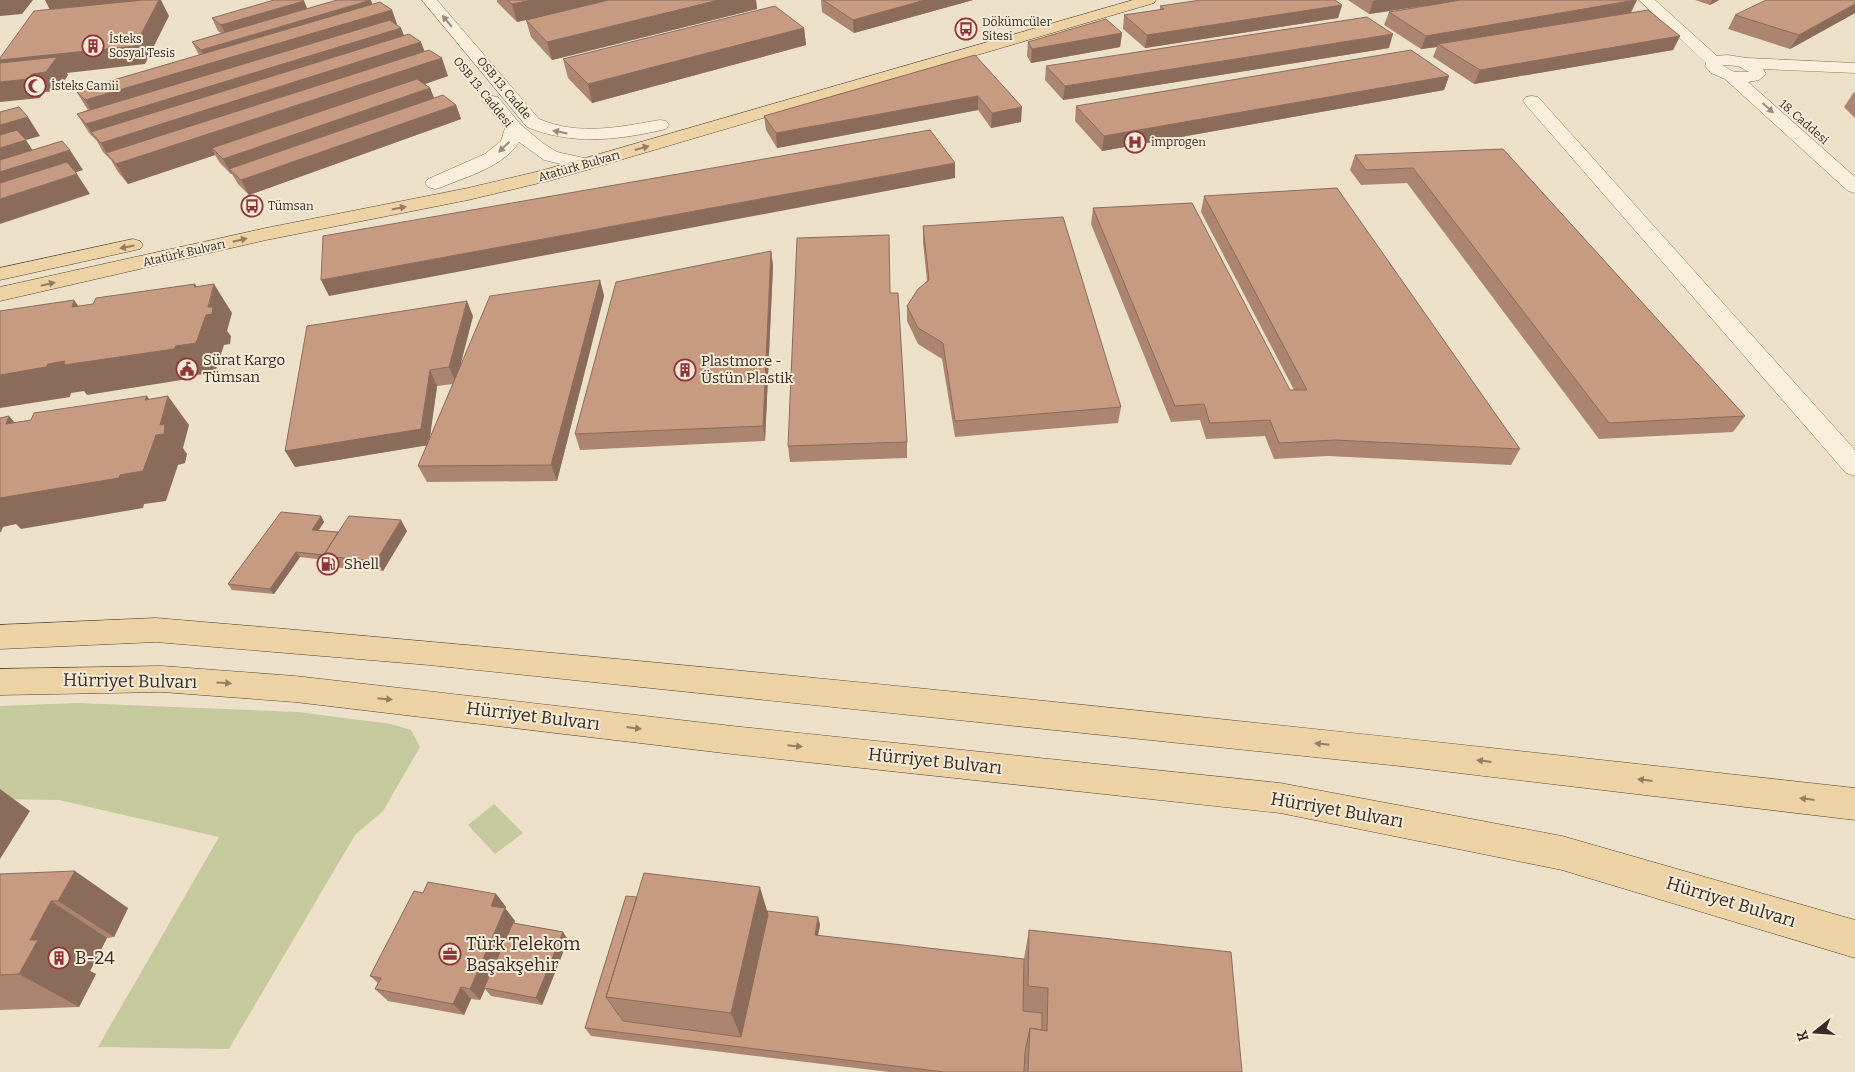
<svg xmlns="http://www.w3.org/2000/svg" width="1855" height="1072" font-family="Bitter,serif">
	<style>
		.green { fill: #c6c99d }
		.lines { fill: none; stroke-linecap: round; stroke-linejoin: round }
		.minor-casing { stroke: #87725f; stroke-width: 1 }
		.major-casing { stroke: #554132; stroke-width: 1 }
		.minor { fill: #f7eedc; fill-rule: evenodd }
		.major { fill: #ecd2a4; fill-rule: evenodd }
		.wall { fill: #ab856f; fill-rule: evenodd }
		.shaded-wall { fill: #8b6c5a }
		.building { fill: #c79b81; stroke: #8b6c5a }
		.oneway { fill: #988c7e }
		.oneway2 { fill: #927e62 }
		.labels { text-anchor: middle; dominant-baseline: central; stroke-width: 4; stroke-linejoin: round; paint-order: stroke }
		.far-poi-label { font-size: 12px; fill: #382b21; stroke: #f4ead8; text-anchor: start }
		.far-street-label { font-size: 12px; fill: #382b21; stroke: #f4ead8 }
		.poi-label { font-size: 15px; fill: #382b21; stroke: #f4ead8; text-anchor: start }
		.near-street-label { font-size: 18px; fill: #382b21; stroke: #f4ead8 }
		.near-poi-label { font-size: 18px; fill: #382b21; stroke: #f4ead8; text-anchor: start }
	</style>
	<rect width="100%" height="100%" fill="#ece0c9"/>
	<path class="green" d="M77,703L298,712L391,724L411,730L420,747L383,811L355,835L229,1049L98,1047L219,837L59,800L0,799V706Z
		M494,804L523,833L495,854L468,825Z"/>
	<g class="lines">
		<g class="minor-casing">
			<path id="minor" d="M422,0H437L539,119C579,136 619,127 660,120L666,121L669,125L666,129C620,140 572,146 527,127Z
				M1639,0H1655L1717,56L1727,55L1747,58L1855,63V73L1763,69L1766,74L1759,80L1748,82L1855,177V193L1848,191L1725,79L1711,73L1705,66L1706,63ZM1722,65L1738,66L1749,72H1734Z
				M492,96L498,97L520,124L544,144L557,152L593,160L595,164L593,168L586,170L544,160L519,142C503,167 468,176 442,187L435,189L428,187L425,183L428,179L485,154L501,141L505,128L483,101L486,97Z
				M1532,96L1538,97L1855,450V476L1846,473L1526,105L1523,101L1526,97Z"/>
		</g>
		<g class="major-casing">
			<path id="major" d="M1133,0H1156L1154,3L552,180L468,200L266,240L0,301V287L266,228L468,188L540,171Z
				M133,239L140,241L143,245L140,249L0,280V268Z
				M156,618C723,665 1289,725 1855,788V820L1400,766L429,665L156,642L0,649V625Z
				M162,666L295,676L732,726L1280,783L1562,836L1855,920V958L1562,870L1280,813L732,754L295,702L162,692L0,695V669Z"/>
		</g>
		<use href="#minor" class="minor"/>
		<use href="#major" class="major"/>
	</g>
	<path class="wall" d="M497,0H756L757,9L552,60L531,37L526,20L517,22L497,2Z
		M821,0H973L854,33L822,12Z
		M1348,0H1637L1631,13L1680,36L1673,50L1474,84L1433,57L1437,47L1421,49L1384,25L1389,12L1436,4L1369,14Z
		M1695,0H1719L1710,5Z
		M304,1L307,9L373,5L392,10L397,25L401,28L404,36L424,51L448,76L425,84L430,88L434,98L456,105L461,119L249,195L238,184L232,174H231L220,163L215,155L128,184L118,172L111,160L103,152L97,141L89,133L77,114L88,110L76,91L199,55L192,42L221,33L218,31L212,18Z
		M1342,5L1338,18L1145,48L1123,29L1124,15L1160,10V6Z
		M1855,13L1790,49L1728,29L1735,15Z
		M804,28L806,45L592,103L568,78L563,59Z
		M1122,33L1120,47L1031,63L1027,56L1028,42Z
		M1389,48L1063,100L1045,80L1046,66Z
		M975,55L1021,122L991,128L978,110L777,148L766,130L764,116Z
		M1449,76L1444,90L1102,151L1075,121L1076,106Z
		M1854,92L1855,93V118L1844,107Z
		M1503,149L1745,416L1733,432L1599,439L1407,183L1361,185L1350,170L1355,155Z
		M1204,196L1520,449L1511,465L1328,456L1274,459L1265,436L1206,439L1200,420L1171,422L1091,224L1093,208L1290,390H1294L1201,212Z
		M923,226L1121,407L1118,423L955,437L942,359L918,344L907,321V306L927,281L923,242Z
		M771,251L773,266L765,441L580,450L575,434Z
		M600,280L604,296L557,481L427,482L418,466L427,445L295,467L473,316L460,365ZM453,384L429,440L437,386Z
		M890,293L907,442V458L790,462L788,446Z
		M321,516L324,522L319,530L338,532L407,531L383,571L330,567L325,560L300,557L274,594L232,590L228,584Z
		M0,874L128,908L114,937L107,938L90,971L96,974L79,1007L0,1010Z
		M423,893L496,894L506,907L505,908L515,921L514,923L563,932L568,940L542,1005L491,996L485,989L480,1000L471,999L464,1015L388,1001L375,989L378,983L370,976Z
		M626,896L818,917L820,925L818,936L1024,959L1029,930L1242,1072H889L591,1036L585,1028Z"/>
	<path class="shaded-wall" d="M0,0H33L22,14L0,16Z
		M45,0H152L50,10Z
		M159,0H161L169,16L145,64L67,73L68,75L58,91L44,92L40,98L0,102V60Z
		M371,0L376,14L392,10L398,27L96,119L85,100L208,64L201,50Z
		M532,0H612L517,22L512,4Z
		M719,0H756L757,9L552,60L547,42Z
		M925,0H973L854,33L853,20Z
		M1377,0H1462L1369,14L1373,1Z
		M1637,0L1630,13L1438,44L1437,47L1421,49L1426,36Z
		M1712,0H1719L1710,5Z
		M304,1L310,15L228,39L221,25Z
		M1855,4V13L1790,49L1799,35Z
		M1342,5L1338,18L1145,48L1147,35Z
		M401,28L408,46L93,134L86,124Z
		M804,28L806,45L592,103L588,84Z
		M1122,33L1120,47L1031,63L1032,49Z
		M1393,34L1389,48L1063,100L1065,86Z
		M1680,36L1673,50L1474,84L1480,70Z
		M421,42L428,60L108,155L101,143Z
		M442,58L448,76L217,154L212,148L215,155L128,184L116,164Z
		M1449,76L1444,90L1102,151L1104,136Z
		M430,88L436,103L229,169L232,174H231L223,159Z
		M978,96V110L777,148L776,133Z
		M456,105L461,119L249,195L241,180Z
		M1022,107L1021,122L991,128L992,113Z
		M28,117L40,136L26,140L39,160L0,172V125Z
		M70,150L83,170L0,197V172Z
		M955,163V178L329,296L321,280Z
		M77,174L90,194L0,224V199Z
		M771,251L773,266L765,441L763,426Z
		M600,280L604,296L557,481L551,465Z
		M195,284L209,305L214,284L232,313L227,331L231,336L230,344L224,345L215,373L196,375L194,378L87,395L84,391L71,393L70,397L0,408V375L48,364L194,287Z
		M74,300L95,329L72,307Z
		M467,301L473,316L456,383L449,367Z
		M430,370L437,386L429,445L295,467L285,451Z
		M147,396L162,417L168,396L189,425L183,448L187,454L185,463L178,465L166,501L144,504L143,508L21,529L16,524L3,527L1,532H0V498L145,400Z
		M9,416L35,446L6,424Z
		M321,516L324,522L315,535L312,530Z
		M401,520L407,531L383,571L376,561Z
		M296,552L300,557L274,594L270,589Z
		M0,789L30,811L0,859Z
		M75,871L128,908L114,937L58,901Z
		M760,887L771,924L744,1044L731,1013Z
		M496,894L506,907L501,918L491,906Z
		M51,901L107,938L90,971L96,974L79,1007L19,974L30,940Z
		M505,908L515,921L486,988H484L485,989L480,1000L470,989Z
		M818,917L820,925L816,944L815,935Z
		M563,932L568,940L542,1005L536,998Z
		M461,987L471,999L464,1015L453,1004Z"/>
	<path class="building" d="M143,0H159L135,46L0,60V58L34,11Z
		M274,0H302L304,1L221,25L212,18Z
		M337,0H371L201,50L192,42Z
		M507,0H532L512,4Z
		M609,0H719L547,42L526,20Z
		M823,0H925L853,20Z
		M1201,0H1335L1342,5L1147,35L1124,15L1164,9L1160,6Z
		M1461,0H1636L1426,36L1389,12Z
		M1766,0H1855V4L1799,35L1735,15Z
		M380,2L392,10L85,100L76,91Z
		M775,6L804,28L588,84L563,59Z
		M1648,10L1680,36L1480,70L1438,44Z
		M1367,17L1393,34L1065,86L1046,66Z
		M1106,19L1122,33L1032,49L1028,42Z
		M390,20L401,28L86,124L77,114Z
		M409,34L421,42L101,143L91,132Z
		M429,50L442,58L116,164L106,153Z
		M1411,50L1449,76L1104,136L1076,106Z
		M975,55L1022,107L992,113L978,96L776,133L764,116Z
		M57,57L46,72L32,74L28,79L0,82V63Z
		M417,79L430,88L223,159L212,148Z
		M443,95L456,105L241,180L229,169Z
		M19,107L28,117L0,125V112Z
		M17,130L26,140L0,148V135Z
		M930,130L955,163L321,280L323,236Z
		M62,141L70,150L0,172V160Z
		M1503,149L1745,416L1609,423L1413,168L1366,170L1355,155Z
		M67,162L77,174L0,199V183Z
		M1337,188L1520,449L1334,440L1279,443L1270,420L1210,423L1204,404L1175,406L1093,208L1192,203L1290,390H1307L1204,196Z
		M1063,217L1121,407L955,421L943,343L918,328L907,306L918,289L929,280L923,226Z
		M889,235L890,293H898L907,442L788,446L797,238Z
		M771,251L763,426L575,434L616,282Z
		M600,280L551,465L418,466L490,296Z
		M195,284L194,287L214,284L208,307H213L212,314L206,315L196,343L176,346L174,349L64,365L65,361L48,364L46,367L0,375V311L74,300L72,307L93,304L96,298Z
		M467,301L449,367L430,370L421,429L285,451L307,326Z
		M147,396L145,400L168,396L160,425L165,424L164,434L156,435L143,471L120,475L119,478L0,498V418L9,416L6,424L31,420L34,413Z
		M281,512L321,516L312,530L338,532L324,555L296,552L270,589L228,584Z
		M349,516L401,520L376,561L323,556Z
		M75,871L58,901H51L30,940H38L19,974L0,975V874Z
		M644,873L760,887L731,1013L606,997Z
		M428,882L496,894L491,906L505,908L470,989L461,987L453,1004L375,989L381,978L370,976L414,891L423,893Z
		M626,896L637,897L606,997L623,1021L741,1037L768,915L767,911L818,917L815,935L1024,959L1023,1011L1042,1013V1030L1030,1028L1025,1052L1024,1072H944L585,1028Z
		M513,923L563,932L536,998L484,988Z
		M1029,930L1231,952L1242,1072H1028L1030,1028L1047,1031L1048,988L1028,986Z"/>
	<defs><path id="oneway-solid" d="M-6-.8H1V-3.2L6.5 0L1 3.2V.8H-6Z" transform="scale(1.25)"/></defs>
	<g class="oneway">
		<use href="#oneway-solid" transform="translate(447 21) rotate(-130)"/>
		<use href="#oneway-solid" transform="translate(1768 108) rotate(42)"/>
		<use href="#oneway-solid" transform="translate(560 132) rotate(-169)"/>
		<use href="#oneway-solid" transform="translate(504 147) rotate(136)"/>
	</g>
	<g class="oneway2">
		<use href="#oneway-solid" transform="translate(642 148) rotate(-16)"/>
		<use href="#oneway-solid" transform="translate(399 208) rotate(-11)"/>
		<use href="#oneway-solid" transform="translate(240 240) rotate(-13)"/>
		<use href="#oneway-solid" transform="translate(127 247) rotate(169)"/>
		<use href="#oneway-solid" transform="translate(48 284) rotate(-13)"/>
		<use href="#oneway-solid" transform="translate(224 683) rotate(4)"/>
		<use href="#oneway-solid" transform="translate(385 699) rotate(6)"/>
		<use href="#oneway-solid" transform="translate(634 728) rotate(7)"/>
		<use href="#oneway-solid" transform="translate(1322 744) rotate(-174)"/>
		<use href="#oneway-solid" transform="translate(795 746) rotate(6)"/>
		<use href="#oneway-solid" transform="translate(1484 761) rotate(-173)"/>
		<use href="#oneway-solid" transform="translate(1645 780) rotate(-173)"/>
		<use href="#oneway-solid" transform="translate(1807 799) rotate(-173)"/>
	</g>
	<defs>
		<g id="bus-ring" transform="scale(1.125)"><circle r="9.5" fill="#f4ead8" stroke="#923337" stroke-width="1.5"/><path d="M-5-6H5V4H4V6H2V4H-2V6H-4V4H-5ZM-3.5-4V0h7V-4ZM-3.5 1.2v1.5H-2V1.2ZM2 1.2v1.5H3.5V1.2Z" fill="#923337"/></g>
		<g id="building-ring" transform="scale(1.125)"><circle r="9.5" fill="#f4ead8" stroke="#923337" stroke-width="1.5"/><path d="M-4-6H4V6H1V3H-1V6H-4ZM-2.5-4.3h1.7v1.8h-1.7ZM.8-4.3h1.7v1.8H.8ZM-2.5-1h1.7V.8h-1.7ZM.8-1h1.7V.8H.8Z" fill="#923337"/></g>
		<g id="mosque-ring" transform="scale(1.125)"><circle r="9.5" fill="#f4ead8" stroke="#923337" stroke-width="1.5"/><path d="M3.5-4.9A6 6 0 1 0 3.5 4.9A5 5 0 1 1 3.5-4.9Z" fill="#923337"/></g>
		<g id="hospital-ring" transform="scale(1.125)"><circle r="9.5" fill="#f4ead8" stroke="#923337" stroke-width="1.5"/><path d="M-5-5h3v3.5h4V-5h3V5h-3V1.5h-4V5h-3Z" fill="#923337"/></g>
		<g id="civic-ring" transform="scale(1.125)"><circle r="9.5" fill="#f4ead8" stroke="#923337" stroke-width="1.5"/><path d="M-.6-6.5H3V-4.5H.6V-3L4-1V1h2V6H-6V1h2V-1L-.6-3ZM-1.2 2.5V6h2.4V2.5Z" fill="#923337"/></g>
		<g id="fuel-ring" transform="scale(1.125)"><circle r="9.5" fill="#f4ead8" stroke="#923337" stroke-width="1.5"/><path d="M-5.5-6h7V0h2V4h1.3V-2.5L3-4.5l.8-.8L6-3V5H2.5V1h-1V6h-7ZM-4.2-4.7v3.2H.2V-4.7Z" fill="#923337"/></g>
		<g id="office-ring" transform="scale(1.125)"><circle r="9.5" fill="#f4ead8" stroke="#923337" stroke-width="1.5"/><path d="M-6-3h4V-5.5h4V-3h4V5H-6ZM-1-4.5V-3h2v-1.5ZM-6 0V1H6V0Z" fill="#923337"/></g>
	</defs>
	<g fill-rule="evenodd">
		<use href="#bus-ring" x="966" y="29"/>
		<use href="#building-ring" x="93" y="46"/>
		<use href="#mosque-ring" x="35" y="86"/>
		<use href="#hospital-ring" x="1135" y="142"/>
		<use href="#bus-ring" x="252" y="206"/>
		<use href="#civic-ring" x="187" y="369"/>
		<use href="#building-ring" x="685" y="370"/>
		<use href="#fuel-ring" x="328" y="564"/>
		<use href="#office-ring" x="450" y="954"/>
		<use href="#building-ring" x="59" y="958"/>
	</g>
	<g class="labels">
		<g class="far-poi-label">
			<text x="982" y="22">Dökümcüler<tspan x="982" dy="14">Sitesi</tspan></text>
			<text x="109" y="39">İsteks<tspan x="109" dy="14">Sosyal Tesis</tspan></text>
			<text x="51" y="86">İsteks Camii</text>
			<text x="1151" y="142">improgen</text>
			<text x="268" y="206">Tümsan</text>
		</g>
		<g class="far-street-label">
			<text transform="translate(504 88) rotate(50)">OSB 13. Cadde</text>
			<text transform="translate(483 92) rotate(51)">OSB 13. Caddesi</text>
			<text transform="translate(1804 122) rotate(41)">18. Caddesi</text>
			<text transform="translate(579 166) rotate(-16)">Atatürk Bulvarı</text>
			<text transform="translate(184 253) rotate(-13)">Atatürk Bulvarı</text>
		</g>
		<g class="poi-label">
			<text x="203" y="360">Sürat Kargo<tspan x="203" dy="17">Tümsan</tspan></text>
			<text x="701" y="361">Plastmore -<tspan x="701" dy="17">Üstün Plastik</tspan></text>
			<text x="344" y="564">Shell</text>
		</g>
		<g class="near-street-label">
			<text transform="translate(130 681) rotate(1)">Hürriyet Bulvarı</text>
			<text transform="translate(533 716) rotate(7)">Hürriyet Bulvarı</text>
			<text transform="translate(935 761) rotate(6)">Hürriyet Bulvarı</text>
			<text transform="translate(1337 810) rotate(10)">Hürriyet Bulvarı</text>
			<text transform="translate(1731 902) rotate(17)">Hürriyet Bulvarı</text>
		</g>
		<g class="near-poi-label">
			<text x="466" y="944">Türk Telekom<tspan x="466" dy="21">Başakşehir</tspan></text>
			<text x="75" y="958">B-24</text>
		</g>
	</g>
	<g transform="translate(1815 1032) rotate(253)" stroke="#f4ead8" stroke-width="4" paint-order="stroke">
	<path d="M0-4L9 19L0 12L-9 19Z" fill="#382b21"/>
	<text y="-8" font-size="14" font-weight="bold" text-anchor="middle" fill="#382b21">K</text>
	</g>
</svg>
